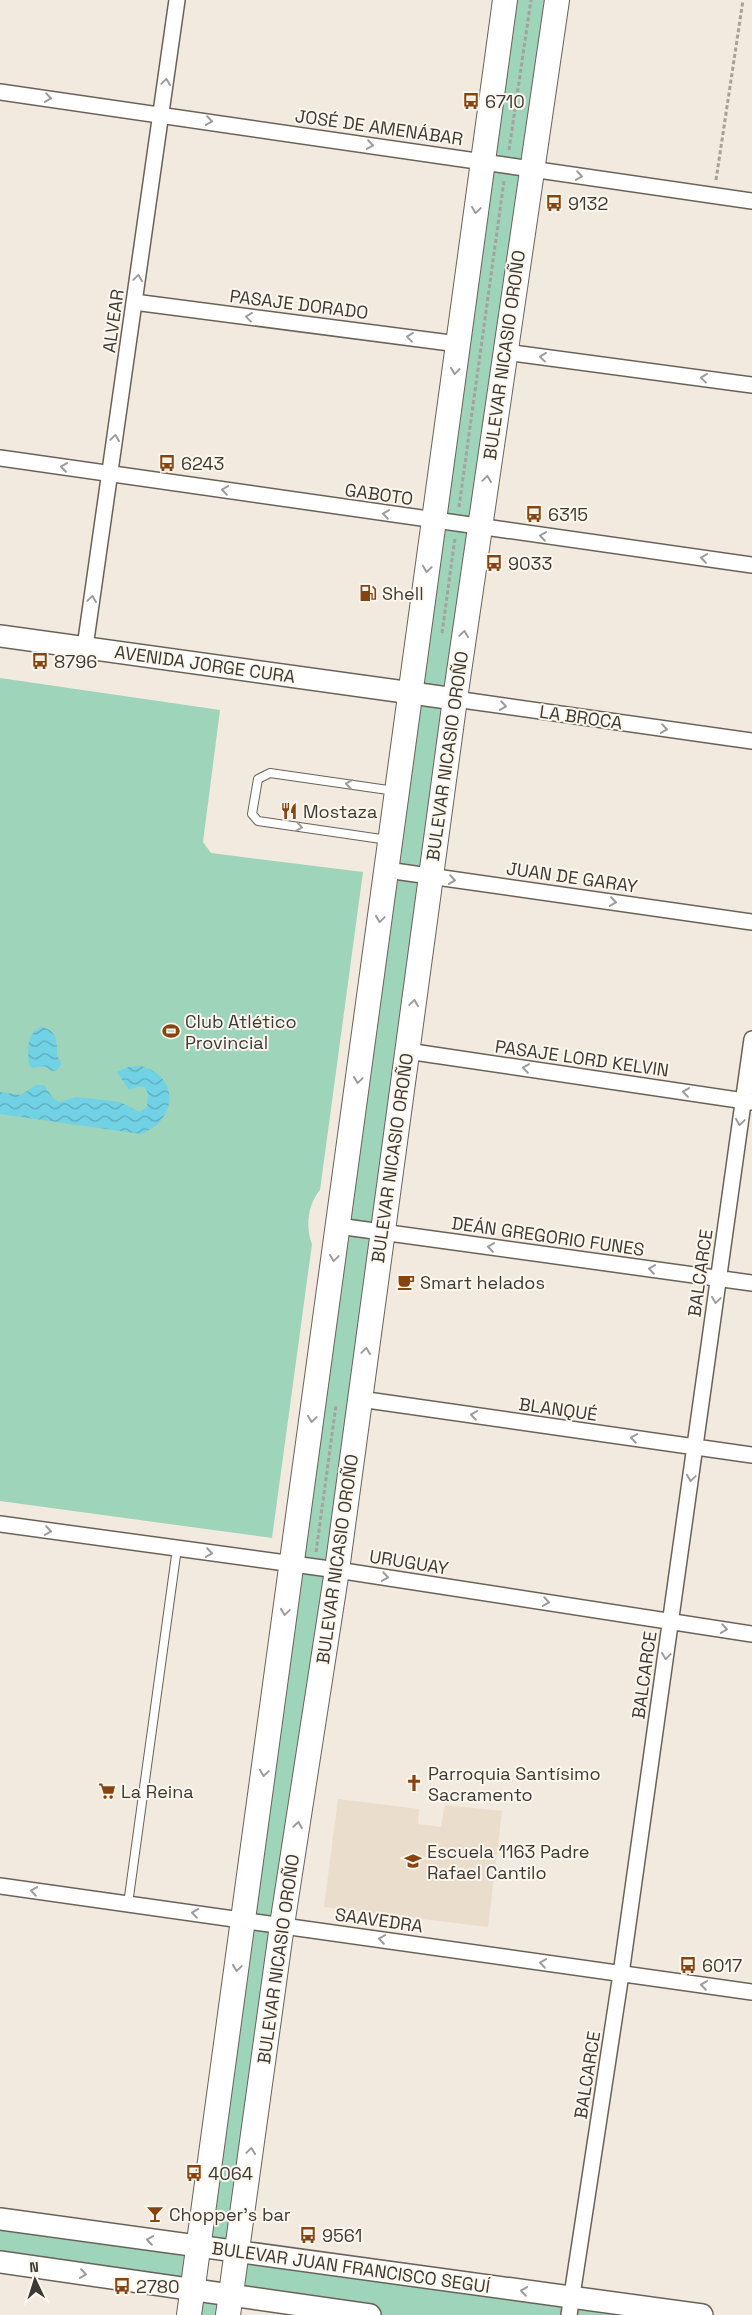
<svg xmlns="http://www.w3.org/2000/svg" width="752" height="2315" font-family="'Space Grotesk',sans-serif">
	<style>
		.built { fill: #ebddcc }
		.grass { fill: #9dd4ba; fill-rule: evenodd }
		.water { fill: url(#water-waves) }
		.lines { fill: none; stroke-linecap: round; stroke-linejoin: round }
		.lane-casing { stroke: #6a6259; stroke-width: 10 }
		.street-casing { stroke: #6a6259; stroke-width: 18 }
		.secondary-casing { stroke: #6a6259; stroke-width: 24 }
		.primary-casing { stroke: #6a6259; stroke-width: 26 }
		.path { stroke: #a8a19a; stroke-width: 3; stroke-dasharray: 4 2.5; stroke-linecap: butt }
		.lane { stroke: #fff; stroke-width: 8 }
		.street { stroke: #fff; stroke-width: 15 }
		.secondary { stroke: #fff; stroke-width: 21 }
		.primary { stroke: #fff; stroke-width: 24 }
		.oneway { stroke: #9e9c9a }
		.labels { text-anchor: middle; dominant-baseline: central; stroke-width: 4; stroke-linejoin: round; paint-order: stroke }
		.poi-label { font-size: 18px; fill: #3c3935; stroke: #fef7ee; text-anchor: start }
		.street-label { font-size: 18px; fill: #3c3935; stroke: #fef7ee }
	</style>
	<defs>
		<pattern id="water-waves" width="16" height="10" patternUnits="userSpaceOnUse" patternTransform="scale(1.25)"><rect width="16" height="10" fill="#71d1e5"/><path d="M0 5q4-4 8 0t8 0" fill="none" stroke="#5eabba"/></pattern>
	</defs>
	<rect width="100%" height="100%" fill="#f2e9df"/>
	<path class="built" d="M338,1799L419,1809L418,1824L441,1827L445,1805L502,1811L488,1927L324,1907Z"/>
	<path class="grass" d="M505,0H557L237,2251L702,2315H370L231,2295L228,2315H189L193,2290L0,2262V2219L198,2247ZM198,2247L237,2251L230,2295L193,2289Z
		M0,678L220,710L203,842L211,853L363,872L320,1190C308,1204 305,1227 312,1244L272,1538L0,1501Z"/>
	<path class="water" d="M42,1027C57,1031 57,1041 57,1053C57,1059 61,1059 61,1065L57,1070L52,1071L44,1066L32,1068L29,1064C28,1050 26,1032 42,1027Z
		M141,1066C181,1077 177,1121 141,1134L0,1114V1092L21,1095L36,1085H44L53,1098L59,1102L77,1097L120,1102L139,1112L147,1107L148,1094L145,1087L139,1086L129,1090L117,1072L128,1067Z"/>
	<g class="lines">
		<g class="lane-casing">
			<path id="lane" d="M388,840L258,821L252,814L258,779L270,773L395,791
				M128,1904L177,1548"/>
		</g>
		<g class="street-casing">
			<path id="street" d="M0,92L752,201
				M134,302L458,344
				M505,352L752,385
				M0,458L752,565
				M85,647L177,0
				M455,699L752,741
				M387,870L752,922
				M407,1051L752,1102
				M338,1226L752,1283
				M360,1399L752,1455
				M0,1524L337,1570L752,1634
				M0,1886L752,1992
				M569,2315L621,1974L752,1039"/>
		</g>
		<g class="secondary-casing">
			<path id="secondary" d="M0,636L455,699
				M0,2219L702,2315
				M0,2262L370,2315"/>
		</g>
		<g class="primary-casing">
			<path id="primary" d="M189,2315L505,0
				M228,2315L282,1925L337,1570L455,699L557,0"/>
		</g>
		<path class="path" d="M509,150L531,0
			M716,180L743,0
			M459,507L504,181
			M442,633L455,538
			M316,1552L336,1405"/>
		<use href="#lane" class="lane"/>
		<use href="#street" class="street"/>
		<use href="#secondary" class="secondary"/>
		<use href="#primary" class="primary"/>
	</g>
	<defs><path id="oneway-chevron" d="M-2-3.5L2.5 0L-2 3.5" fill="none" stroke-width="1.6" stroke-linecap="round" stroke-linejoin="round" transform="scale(1.25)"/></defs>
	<g class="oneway">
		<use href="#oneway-chevron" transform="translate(166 82) rotate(-82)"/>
		<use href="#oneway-chevron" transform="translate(48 98) rotate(8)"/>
		<use href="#oneway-chevron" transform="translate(209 121) rotate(8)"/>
		<use href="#oneway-chevron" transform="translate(370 145) rotate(8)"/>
		<use href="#oneway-chevron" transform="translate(579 176) rotate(8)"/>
		<use href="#oneway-chevron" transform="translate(476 210) rotate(98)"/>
		<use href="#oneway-chevron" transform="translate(138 278) rotate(-82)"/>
		<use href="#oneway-chevron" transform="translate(249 317) rotate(-173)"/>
		<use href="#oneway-chevron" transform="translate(410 337) rotate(-173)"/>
		<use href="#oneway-chevron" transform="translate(543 357) rotate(-173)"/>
		<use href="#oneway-chevron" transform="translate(455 371) rotate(98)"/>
		<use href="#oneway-chevron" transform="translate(704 378) rotate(-173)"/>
		<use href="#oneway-chevron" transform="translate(115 438) rotate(-82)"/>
		<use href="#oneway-chevron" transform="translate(64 467) rotate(-172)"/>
		<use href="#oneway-chevron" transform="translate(487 479) rotate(-82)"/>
		<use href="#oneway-chevron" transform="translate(225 490) rotate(-172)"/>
		<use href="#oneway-chevron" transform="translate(386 514) rotate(-172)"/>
		<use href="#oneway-chevron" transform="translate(543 536) rotate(-172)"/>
		<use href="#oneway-chevron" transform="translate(704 558) rotate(-172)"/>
		<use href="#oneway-chevron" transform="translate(427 569) rotate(98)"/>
		<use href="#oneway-chevron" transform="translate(92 599) rotate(-82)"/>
		<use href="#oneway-chevron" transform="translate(464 634) rotate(-82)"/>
		<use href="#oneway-chevron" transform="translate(503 706) rotate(8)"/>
		<use href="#oneway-chevron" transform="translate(664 729) rotate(8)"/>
		<use href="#oneway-chevron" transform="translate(349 784) rotate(-172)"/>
		<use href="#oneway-chevron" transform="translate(299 827) rotate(8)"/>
		<use href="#oneway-chevron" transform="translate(452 880) rotate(8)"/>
		<use href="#oneway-chevron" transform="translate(613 902) rotate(8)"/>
		<use href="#oneway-chevron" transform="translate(380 919) rotate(98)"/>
		<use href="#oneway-chevron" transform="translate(414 1003) rotate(-82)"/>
		<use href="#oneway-chevron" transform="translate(526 1068) rotate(-172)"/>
		<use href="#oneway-chevron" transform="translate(358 1080) rotate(98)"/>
		<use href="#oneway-chevron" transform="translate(686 1092) rotate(-172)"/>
		<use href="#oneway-chevron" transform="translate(740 1122) rotate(98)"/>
		<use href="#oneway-chevron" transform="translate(491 1247) rotate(-172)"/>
		<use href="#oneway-chevron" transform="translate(334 1258) rotate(98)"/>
		<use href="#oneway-chevron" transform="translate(652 1269) rotate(-172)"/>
		<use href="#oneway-chevron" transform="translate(716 1300) rotate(98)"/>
		<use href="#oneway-chevron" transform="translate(366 1351) rotate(-82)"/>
		<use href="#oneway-chevron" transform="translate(474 1415) rotate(-172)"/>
		<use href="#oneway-chevron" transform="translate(312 1419) rotate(98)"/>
		<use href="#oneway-chevron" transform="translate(634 1438) rotate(-172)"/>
		<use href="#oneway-chevron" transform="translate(691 1478) rotate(98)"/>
		<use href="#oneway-chevron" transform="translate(48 1531) rotate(8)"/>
		<use href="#oneway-chevron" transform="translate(209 1553) rotate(8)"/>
		<use href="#oneway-chevron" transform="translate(385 1577) rotate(9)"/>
		<use href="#oneway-chevron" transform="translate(546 1602) rotate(9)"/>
		<use href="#oneway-chevron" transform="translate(285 1612) rotate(98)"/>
		<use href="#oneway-chevron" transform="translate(724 1629) rotate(9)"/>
		<use href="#oneway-chevron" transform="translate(666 1656) rotate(98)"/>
		<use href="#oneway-chevron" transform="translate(264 1773) rotate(98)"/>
		<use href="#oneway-chevron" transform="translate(298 1825) rotate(-81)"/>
		<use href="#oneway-chevron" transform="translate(34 1891) rotate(-172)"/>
		<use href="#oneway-chevron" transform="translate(195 1913) rotate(-172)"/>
		<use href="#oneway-chevron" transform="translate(382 1939) rotate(-172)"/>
		<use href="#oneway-chevron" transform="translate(543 1963) rotate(-172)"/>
		<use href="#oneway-chevron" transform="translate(237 1968) rotate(98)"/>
		<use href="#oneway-chevron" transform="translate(704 1985) rotate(-172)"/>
		<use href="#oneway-chevron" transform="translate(251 2151) rotate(-82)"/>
		<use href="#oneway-chevron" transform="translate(150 2240) rotate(-172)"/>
		<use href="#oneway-chevron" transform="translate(83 2274) rotate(8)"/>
		<use href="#oneway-chevron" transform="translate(524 2291) rotate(-172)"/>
	</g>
	<defs>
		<g id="bus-bare" transform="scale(1.35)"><path d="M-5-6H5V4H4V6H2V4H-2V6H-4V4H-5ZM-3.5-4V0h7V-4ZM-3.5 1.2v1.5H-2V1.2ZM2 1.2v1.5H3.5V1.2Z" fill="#864411" stroke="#fef7ee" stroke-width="2.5" paint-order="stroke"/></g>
		<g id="fuel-bare" transform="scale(1.35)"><path d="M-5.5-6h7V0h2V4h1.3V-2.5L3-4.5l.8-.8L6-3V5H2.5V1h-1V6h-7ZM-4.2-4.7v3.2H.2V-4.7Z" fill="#864411" stroke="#fef7ee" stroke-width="2.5" paint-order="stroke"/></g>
		<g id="restaurant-bare" transform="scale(1.35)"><path d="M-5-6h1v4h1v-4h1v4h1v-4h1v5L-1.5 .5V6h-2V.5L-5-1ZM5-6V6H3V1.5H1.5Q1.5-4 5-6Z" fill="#864411" stroke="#fef7ee" stroke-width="2.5" paint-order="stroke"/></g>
		<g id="stadium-bare" transform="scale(1.35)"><path d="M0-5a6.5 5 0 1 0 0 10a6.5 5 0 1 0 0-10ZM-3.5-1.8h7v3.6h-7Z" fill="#864411" stroke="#fef7ee" stroke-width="2.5" paint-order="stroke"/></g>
		<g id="cafe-bare" transform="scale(1.35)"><path d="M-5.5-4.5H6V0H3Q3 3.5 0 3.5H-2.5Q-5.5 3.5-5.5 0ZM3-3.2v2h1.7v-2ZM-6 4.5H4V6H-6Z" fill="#864411" stroke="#fef7ee" stroke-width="2.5" paint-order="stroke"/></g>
		<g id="church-bare" transform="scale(1.35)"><path d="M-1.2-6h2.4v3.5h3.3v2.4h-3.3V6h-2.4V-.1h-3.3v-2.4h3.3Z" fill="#864411" stroke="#fef7ee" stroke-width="2.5" paint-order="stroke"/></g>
		<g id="supermarket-bare" transform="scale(1.35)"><path d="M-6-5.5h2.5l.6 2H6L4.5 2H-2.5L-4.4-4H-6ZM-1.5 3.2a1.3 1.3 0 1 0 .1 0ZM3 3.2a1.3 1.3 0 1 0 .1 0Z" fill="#864411" stroke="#fef7ee" stroke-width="2.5" paint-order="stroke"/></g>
		<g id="school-bare" transform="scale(1.35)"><path d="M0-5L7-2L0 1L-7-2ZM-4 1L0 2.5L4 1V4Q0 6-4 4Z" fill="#864411" stroke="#fef7ee" stroke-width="2.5" paint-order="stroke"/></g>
		<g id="bar-bare" transform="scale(1.35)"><path d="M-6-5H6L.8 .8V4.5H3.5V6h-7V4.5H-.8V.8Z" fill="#864411" stroke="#fef7ee" stroke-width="2.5" paint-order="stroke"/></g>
	</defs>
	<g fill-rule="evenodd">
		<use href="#bus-bare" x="471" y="101"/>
		<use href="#bus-bare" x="554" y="203"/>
		<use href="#bus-bare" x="167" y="463"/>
		<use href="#bus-bare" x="534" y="514"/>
		<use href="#bus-bare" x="494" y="563"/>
		<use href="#fuel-bare" x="368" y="593"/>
		<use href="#bus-bare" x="40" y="661"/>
		<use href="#restaurant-bare" x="289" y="811"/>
		<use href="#stadium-bare" x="171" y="1031"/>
		<use href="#cafe-bare" x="406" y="1282"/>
		<use href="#church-bare" x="414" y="1783"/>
		<use href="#supermarket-bare" x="107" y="1791"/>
		<use href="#school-bare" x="413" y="1861"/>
		<use href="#bus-bare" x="688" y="1965"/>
		<use href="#bus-bare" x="194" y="2173"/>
		<use href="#bar-bare" x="155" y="2214"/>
		<use href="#bus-bare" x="308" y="2235"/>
		<use href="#bus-bare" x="122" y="2286"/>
	</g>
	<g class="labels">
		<g class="poi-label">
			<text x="485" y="101">6710</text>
			<text x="568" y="203">9132</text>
			<text x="181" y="463">6243</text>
			<text x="548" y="514">6315</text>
			<text x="508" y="563">9033</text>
			<text x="382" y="593">Shell</text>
			<text x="54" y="661">8796</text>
			<text x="303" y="811">Mostaza</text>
			<text x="185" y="1021">Club Atlético<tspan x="185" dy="21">Provincial</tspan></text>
			<text x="420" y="1282">Smart helados</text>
			<text x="428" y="1773">Parroquia Santísimo<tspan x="428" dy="21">Sacramento</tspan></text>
			<text x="121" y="1791">La Reina</text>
			<text x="427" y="1851">Escuela 1163 Padre<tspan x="427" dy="21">Rafael Cantilo</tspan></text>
			<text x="702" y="1965">6017</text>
			<text x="208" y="2173">4064</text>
			<text x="169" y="2214">Chopper's bar</text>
			<text x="322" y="2235">9561</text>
			<text x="136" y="2286">2780</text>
		</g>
		<g class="street-label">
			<text transform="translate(379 127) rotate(8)">JOSÉ DE AMENÁBAR</text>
			<text transform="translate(299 304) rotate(7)">PASAJE DORADO</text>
			<text transform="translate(113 321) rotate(-82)">ALVEAR</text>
			<text transform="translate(504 355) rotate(-82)">BULEVAR NICASIO OROÑO</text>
			<text transform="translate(379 494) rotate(8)">GABOTO</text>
			<text transform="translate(205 664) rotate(8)">AVENIDA JORGE CURA</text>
			<text transform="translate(581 717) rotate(8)">LA BROCA</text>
			<text transform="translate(447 756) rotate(-82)">BULEVAR NICASIO OROÑO</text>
			<text transform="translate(572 877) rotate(8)">JUAN DE GARAY</text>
			<text transform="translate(582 1058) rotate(8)">PASAJE LORD KELVIN</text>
			<text transform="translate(392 1158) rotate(-82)">BULEVAR NICASIO OROÑO</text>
			<text transform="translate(548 1236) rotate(8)">DEÁN GREGORIO FUNES</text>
			<text transform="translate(700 1273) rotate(-82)">BALCARCE</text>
			<text transform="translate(558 1409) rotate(8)">BLANQUÉ</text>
			<text transform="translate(337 1559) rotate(-82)">BULEVAR NICASIO OROÑO</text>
			<text transform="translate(409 1562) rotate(9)">URUGUAY</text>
			<text transform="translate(644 1675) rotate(-82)">BALCARCE</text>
			<text transform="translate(379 1920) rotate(8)">SAAVEDRA</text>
			<text transform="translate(278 1959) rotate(-82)">BULEVAR NICASIO OROÑO</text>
			<text transform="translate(587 2075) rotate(-81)">BALCARCE</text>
			<text transform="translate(351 2267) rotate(8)">BULEVAR JUAN FRANCISCO SEGUÍ</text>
		</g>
	</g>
	<g transform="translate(35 2280) rotate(356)" stroke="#fef7ee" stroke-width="4" paint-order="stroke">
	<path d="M0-4L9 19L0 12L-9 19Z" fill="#3c3935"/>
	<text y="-8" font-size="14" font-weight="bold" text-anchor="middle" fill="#3c3935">N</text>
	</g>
</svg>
